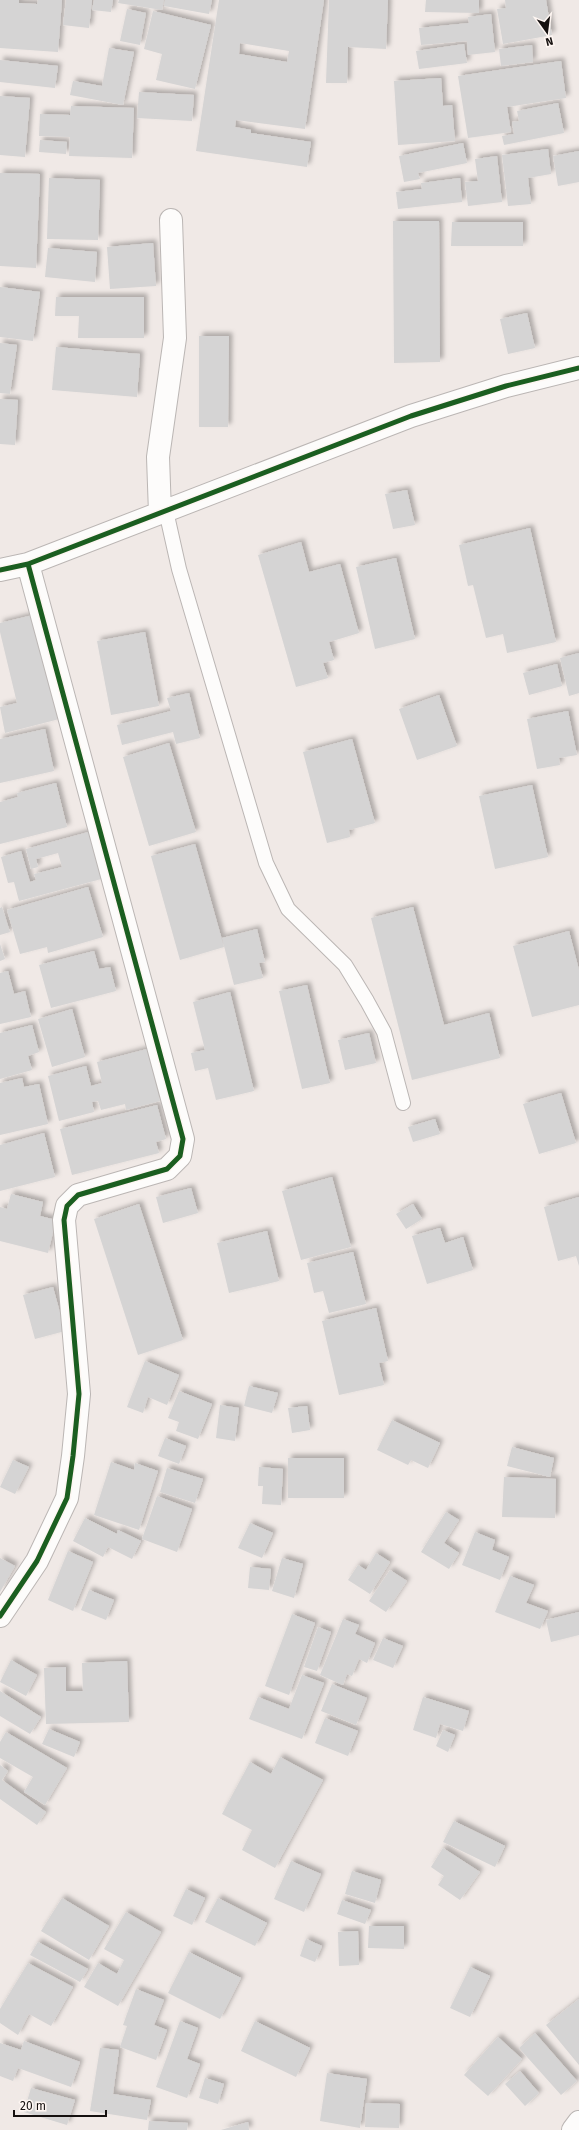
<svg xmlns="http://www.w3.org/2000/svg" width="579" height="2130" font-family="'Fira Sans',sans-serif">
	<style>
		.building { fill: #d5d4d4; fill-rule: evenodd; filter: url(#shadow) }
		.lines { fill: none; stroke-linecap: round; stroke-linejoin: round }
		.lane-casing { stroke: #bbb6b4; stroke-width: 16 }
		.street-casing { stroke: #bbb6b4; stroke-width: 24 }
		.lane { stroke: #fdfcfb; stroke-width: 14 }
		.street { stroke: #fdfcfb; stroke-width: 22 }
		.cycleway-casing { stroke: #fef6f2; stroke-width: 8 }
		.cycleway { stroke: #1b5e20; stroke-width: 5 }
	</style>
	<defs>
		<filter id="shadow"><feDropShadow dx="3.5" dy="-3.5" stdDeviation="2" flood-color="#0004"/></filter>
	</defs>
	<rect width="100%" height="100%" fill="#f0e9e6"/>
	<path class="building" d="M0,0H19V3L37,4L38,0H62L58,52L0,48Z
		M66,0H92L89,28L63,25Z
		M94,0H113L111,12L92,10Z
		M119,0H164L162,10L118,3Z
		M165,0H212L209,14L164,6Z
		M219,0H324L305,129L236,120L235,127L251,130V133L311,142L307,167L196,151ZM240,43L289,51L287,62L239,54Z
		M329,0H388L386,49L348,47L347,83H326Z
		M426,0H479V13L425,12Z
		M505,0H546L552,35L503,44L497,9L506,8Z
		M127,9L146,13L140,45L120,41Z
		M153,11L211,25L195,89L156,80L162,54L144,49Z
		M491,14L495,52L468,55L467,41L421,45L419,28L469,23L468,17Z
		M464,44L467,63L419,69L416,51Z
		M532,45L533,62L501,66L499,49Z
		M109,48L134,52L123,105L70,95L73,81L102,86Z
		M0,60L58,66L55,88L0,82Z
		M561,61L566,98L507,107L511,132L468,138L458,76Z
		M441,78L443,106L452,105L455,141L398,145L394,81Z
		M139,92L194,95L192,121L137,118Z
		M0,96L30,98L25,157L0,155Z
		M558,103L564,133L504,145L502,136L514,134L512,122L519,121L517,111Z
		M71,106L134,108L132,158L69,156L70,137L39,136L40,114L70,115Z
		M40,140L67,142L66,154L39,152Z
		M463,143L467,163L418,173L420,179L404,182L399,156Z
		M548,149L551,174L528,178L531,204L508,206L502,155Z
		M579,151V182L558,186L553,156Z
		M497,156L502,202L468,206L465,182L478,181L475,159Z
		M0,173L40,174L36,268L0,266Z
		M49,178L100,180L98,240L47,239Z
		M460,178L462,202L398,209L396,192L422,189L421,183Z
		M393,221H439L440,362L394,363Z
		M452,222H523V246H451Z
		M153,243L156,286L110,289L107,247Z
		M48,248L97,252L95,282L45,277Z
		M0,287L40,292L33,341L0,337Z
		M56,297H144V338H78L79,316H55Z
		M527,313L535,348L508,354L500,319Z
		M199,336H229L228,427H199Z
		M0,343L17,345L10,394L0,393Z
		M56,347L140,354L137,397L52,390Z
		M0,399L18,400L15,445L0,444Z
		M407,490L415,525L393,529L385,494Z
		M530,528L556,642L507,653L503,634L486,638L473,585L468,586L459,545Z
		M301,542L309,572L340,564L359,633L329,642L334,660L323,663L328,678L296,687L258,555Z
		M396,558L415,639L375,649L356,567Z
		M37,614L63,718L5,733L0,707L17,703L0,632V623Z
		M145,632L159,706L111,715L97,641Z
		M579,653V693L569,696L560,658Z
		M557,664L562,686L529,695L523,673Z
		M189,693L200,738L176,744L173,732L122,745L117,725L171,711L167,698Z
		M439,695L457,746L417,760L399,709Z
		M568,711L577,755L559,758L560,765L537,769L527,719Z
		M45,729L54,771L0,783V739Z
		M352,739L375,823L349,830L350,837L327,843L303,752Z
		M169,743L196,832L149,846L123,757Z
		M56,783L67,827L0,844V802L18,797L17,793Z
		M532,785L548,857L495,869L479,796Z
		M92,831L105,878L19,901L14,882L8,883L1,857L21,851L30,882L36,880L34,874L62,867L58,853L36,859L38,867L31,869L26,849Z
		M195,844L224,947L180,960L151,856Z
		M88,887L103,937L48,953L47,947L20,954L7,910Z
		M2,907L10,932L0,935V908Z
		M413,907L444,1025L489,1013L500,1058L412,1080L371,918Z
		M257,929L265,962L259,963L263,978L234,985L222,938Z
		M569,931L579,970V1005L532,1017L513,946Z
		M0,944L5,959L0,961Z
		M94,951L99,969L110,967L116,991L51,1008L39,965Z
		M8,971L14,994L25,991L31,1017L0,1024V973Z
		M307,985L330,1083L302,1089L279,991Z
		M230,992L254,1091L216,1100L208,1068L195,1071L191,1053L205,1050L193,1002Z
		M72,1009L85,1057L52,1067L38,1019Z
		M32,1025L39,1052L28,1056L32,1070L0,1079V1033Z
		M369,1033L376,1063L345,1070L338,1040Z
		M147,1049L160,1101L126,1110L125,1104L101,1110L98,1101L92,1102L94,1112L59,1121L48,1076L86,1066L91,1086L102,1083L97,1062Z
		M22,1078L24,1087L39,1084L48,1124L0,1135V1083Z
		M561,1093L576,1143L539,1154L523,1104Z
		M157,1105L166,1139L156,1142L159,1153L72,1175L60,1129Z
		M435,1119L440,1134L413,1142L408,1127Z
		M44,1133L55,1177L0,1191V1145Z
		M332,1177L351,1247L301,1260L282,1191Z
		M191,1188L198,1213L163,1223L156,1197Z
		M11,1194L43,1202L40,1216L56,1220L48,1253L0,1241V1207L7,1209Z
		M579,1197V1266L576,1256L558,1261L544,1207Z
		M139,1204L183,1340L138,1355L94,1219Z
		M413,1204L422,1219L406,1229L396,1214Z
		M440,1228L445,1243L463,1237L473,1270L427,1284L412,1236Z
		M267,1231L279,1281L229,1293L217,1243Z
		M353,1252L366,1304L329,1313L323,1291L314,1293L307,1263Z
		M53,1287L65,1331L35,1339L23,1295Z
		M376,1308L388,1361L379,1363L384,1385L339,1395L322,1321Z
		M145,1361L179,1375L167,1405L148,1397L143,1413L127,1407Z
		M249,1386L278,1393L272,1413L244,1406Z
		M179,1391L212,1404L198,1439L176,1431L179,1422L168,1418Z
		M220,1405L239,1408L235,1441L216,1438Z
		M307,1406L310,1430L292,1433L288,1408Z
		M392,1420L440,1443L428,1468L411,1460L408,1465L377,1450Z
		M165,1438L186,1446L179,1464L158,1456Z
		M512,1447L554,1458L550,1477L507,1466Z
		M288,1458H344V1498H288Z
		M13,1460L29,1467L15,1494L0,1487Z
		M111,1462L134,1470L135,1463L158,1471L139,1530L94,1515Z
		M259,1467L283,1469L281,1505L262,1504L263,1486H258Z
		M167,1468L203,1479L195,1503L160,1492Z
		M504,1477L556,1479L555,1518L502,1517Z
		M157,1496L192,1509L177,1552L142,1539Z
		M446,1512L459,1520L444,1543L459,1553L449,1569L421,1552Z
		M85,1518L117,1534L118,1530L141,1541L132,1559L108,1547L103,1557L73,1541Z
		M250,1523L273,1533L262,1558L238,1548Z
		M475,1532L495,1540L492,1550L509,1557L500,1580L462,1565Z
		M68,1551L93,1562L73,1611L48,1600Z
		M376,1553L390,1562L370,1594L348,1580L358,1565L366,1570Z
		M0,1558L15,1566L0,1592Z
		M282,1558L303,1564L294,1598L272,1591Z
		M250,1567L271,1569L269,1590L248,1588Z
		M390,1570L407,1581L386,1612L369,1601Z
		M510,1576L534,1585L526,1603L548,1611L540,1629L495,1612Z
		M89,1590L114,1600L106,1620L81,1610Z
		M579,1612V1635L551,1642L546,1620Z
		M292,1614L315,1623L289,1695L265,1686Z
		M343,1619L359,1625L355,1634L375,1643L367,1663L359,1659L352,1676L347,1674L343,1685L320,1675Z
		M318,1627L331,1632L317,1671L304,1667Z
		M383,1638L403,1646L393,1668L373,1660Z
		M11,1660L37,1675L26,1696L0,1682Z
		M127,1661L129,1722L46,1724L44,1668L66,1667V1691H83L82,1663Z
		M302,1675L324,1683L302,1739L249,1719L258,1697L289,1709Z
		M332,1684L367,1698L356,1725L321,1711Z
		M0,1691L41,1717L30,1734L0,1716Z
		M423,1697L469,1711L463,1731L440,1724L436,1738L413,1730Z
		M325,1718L358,1731L348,1756L315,1743Z
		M49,1729L80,1742L74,1757L42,1744Z
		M443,1730L455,1735L448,1752L436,1746Z
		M6,1732L67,1768L45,1805L24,1792L33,1777L0,1758V1742Z
		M280,1757L323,1780L275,1868L242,1850L252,1830L222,1814L250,1762L271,1774Z
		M0,1765L8,1771L2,1780L46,1812L37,1825L0,1799Z
		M454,1821L505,1846L495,1867L443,1842Z
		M443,1848L480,1872L460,1900L438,1885L444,1876L431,1867Z
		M291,1861L321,1874L304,1912L274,1899Z
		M352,1871L381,1880L375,1903L345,1894Z
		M186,1889L205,1898L192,1925L173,1916Z
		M62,1898L109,1926L89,1960L41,1931Z
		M218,1898L267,1923L255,1946L205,1922Z
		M342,1900L371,1910L365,1924L337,1914Z
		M126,1912L161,1932L118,2006L84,1987L98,1963L117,1974L124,1960L104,1949Z
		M369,1926H404V1949L368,1948Z
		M358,1931L359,1965L339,1966L338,1932Z
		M306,1939L322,1946L315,1962L300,1956Z
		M38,1942L88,1969L80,1982L30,1955Z
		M189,1952L241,1978L220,2019L168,1993Z
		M28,1963L73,1987L51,2026L29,2014L18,2035L0,2023V2009Z
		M470,1967L490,1976L470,2017L450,2008Z
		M136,1989L164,2000L154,2025L167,2030L156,2060L120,2047L127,2026L123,2025Z
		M579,1999V2065L546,2025Z
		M180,2021L198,2028L187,2059L200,2064L187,2098L156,2087Z
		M255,2021L310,2048L296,2077L241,2051Z
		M535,2033L577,2081L561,2095L519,2048Z
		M498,2037L522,2059L488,2096L464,2075Z
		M24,2041L80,2062L71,2087L18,2068L13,2081L0,2076V2043L21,2050Z
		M100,2048L119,2050L113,2094L151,2100L147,2120L90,2111Z
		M520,2071L539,2093L525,2106L505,2084Z
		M327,2073L367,2079L360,2128L320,2121Z
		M205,2078L224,2084L218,2104L199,2098Z
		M31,2088L75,2100L67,2125L24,2112Z
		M366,2103L400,2104L399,2128L365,2127Z
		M149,2121L188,2123L187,2130H148Z
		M248,2122L249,2130H221Z"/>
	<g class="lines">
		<g class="lane-casing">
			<path id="lane" d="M166,511L179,569L266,863L288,909L345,965L367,1001L384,1032L403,1103"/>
		</g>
		<g class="street-casing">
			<path id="street" d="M160,513L158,457L175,338L171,220
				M0,570L28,564L411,416L506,386L579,368
				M0,1616L37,1561L67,1498L73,1456L79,1394L64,1220L67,1206L78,1195L167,1169L180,1156L183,1139L28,564
				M573,2130L579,2122"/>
		</g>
		<use href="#lane" class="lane"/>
		<use href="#street" class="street"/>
		<g class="cycleway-casing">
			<path id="cycleway" d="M0,570L28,564L411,416L506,386L579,368
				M0,1616L37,1561L67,1498L73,1456L79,1394L64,1220L67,1206L78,1195L167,1169L180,1156L183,1139L28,564"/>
		</g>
		<use href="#cycleway" class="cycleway"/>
	</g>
	<g transform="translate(547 32) rotate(166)" stroke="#fef6f2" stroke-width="3" paint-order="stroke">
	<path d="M0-3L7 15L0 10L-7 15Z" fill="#15100f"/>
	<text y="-6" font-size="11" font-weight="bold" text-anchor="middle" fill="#15100f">N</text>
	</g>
	<path d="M14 2110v6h92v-6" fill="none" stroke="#15100f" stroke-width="2"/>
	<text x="20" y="2110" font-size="12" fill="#15100f" stroke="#fef6f2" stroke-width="3" paint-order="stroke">20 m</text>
</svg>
